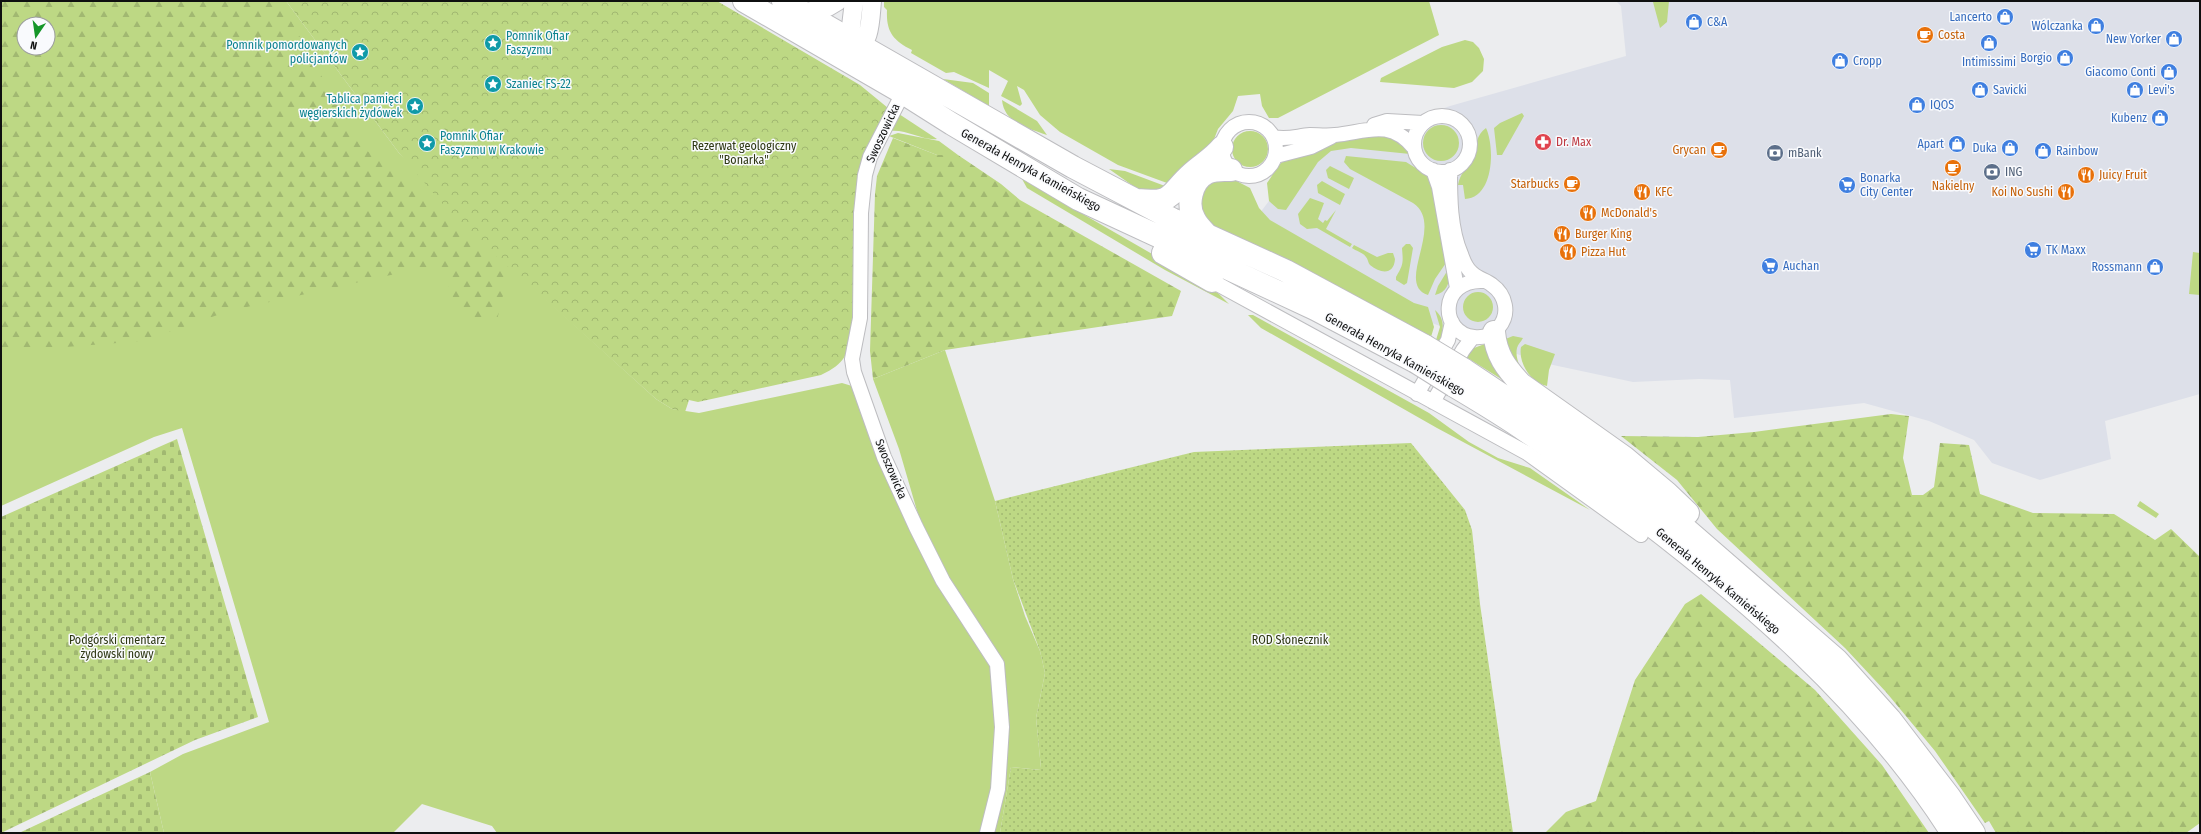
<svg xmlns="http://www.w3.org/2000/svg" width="2201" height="834" font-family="'Fira Sans Condensed',sans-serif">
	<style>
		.built { fill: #dde0e9 }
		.grass { fill: #bdd884; fill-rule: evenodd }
		.forest { fill: url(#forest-firs); fill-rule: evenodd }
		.cemetery { fill: url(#cemetery-stones) }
		.park { fill: url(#park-crowns) }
		.garden { fill: url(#garden-dots) }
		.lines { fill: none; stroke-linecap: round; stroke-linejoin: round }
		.minor-casing { stroke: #bdbdc0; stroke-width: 16 }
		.tertiary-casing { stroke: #bdbdc0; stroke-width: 20 }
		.primary-casing { stroke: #bdbdc0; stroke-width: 24 }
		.minor { stroke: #fff; stroke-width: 14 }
		.tertiary { stroke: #fff; stroke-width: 18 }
		.primary { stroke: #fff; stroke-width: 22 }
		.primary-bridge-casing { stroke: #bdbdc0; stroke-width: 24; stroke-linecap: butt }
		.primary-bridge { stroke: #fff; stroke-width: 22 }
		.labels { text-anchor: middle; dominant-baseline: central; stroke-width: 3; stroke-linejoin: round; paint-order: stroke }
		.shop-label { font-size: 12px; fill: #366cbe; stroke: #f9fafd; text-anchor: end }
		.food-label { font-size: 12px; fill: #c56008; stroke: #f9fafd; text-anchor: start }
		.culture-label { font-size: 12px; fill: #0d838f; stroke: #f9fafd; text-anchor: start }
		.street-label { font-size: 12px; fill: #0f1010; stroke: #f9fafd }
		.health-label { font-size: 12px; fill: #be3a42; stroke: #f9fafd; text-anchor: start }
		.park-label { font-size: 12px; fill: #2d3712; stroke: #f9fafd }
		.service-label { font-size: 12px; fill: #4e5e75; stroke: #f9fafd; text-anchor: start }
	</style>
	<defs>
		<pattern id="forest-firs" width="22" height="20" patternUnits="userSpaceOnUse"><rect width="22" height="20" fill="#bdd884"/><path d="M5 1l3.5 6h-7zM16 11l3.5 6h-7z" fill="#a1b871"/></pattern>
		<pattern id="cemetery-stones" width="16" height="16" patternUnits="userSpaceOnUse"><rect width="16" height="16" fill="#bdd884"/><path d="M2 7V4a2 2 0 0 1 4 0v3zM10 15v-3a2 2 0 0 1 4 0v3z" fill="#a1b871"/></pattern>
		<pattern id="park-crowns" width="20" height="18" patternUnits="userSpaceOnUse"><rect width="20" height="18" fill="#bdd884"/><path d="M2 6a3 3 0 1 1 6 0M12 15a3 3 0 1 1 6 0" fill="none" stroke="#a1b871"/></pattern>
		<pattern id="garden-dots" width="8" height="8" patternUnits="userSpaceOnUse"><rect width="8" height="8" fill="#bdd884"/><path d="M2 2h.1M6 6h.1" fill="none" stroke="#a1b871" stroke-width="1.8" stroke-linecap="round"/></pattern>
	</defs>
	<rect width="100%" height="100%" fill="#ecedef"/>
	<path class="built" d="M1616,1H2200V394L2105,421L2111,459L2040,480L1992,463L1974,440L1929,421L1864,403L1734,418L1730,380L1699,379L1633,382L1539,362L1407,314L1247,230L1300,160L1450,106L1626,56L1621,6Z"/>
	<path class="grass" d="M1,1H286L399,153L510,267L656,399L672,409L699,413L842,383L852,386L993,670L998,704L995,784L984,833H497L492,826L422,804L393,833H164L150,772L183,754L269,722L182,428L154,437L1,506ZM24,24H48V48H24Z
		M884,1H1429L1439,35L1278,118H1269L1262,106L1260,94L1238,96L1233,111L1218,129L1211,147L1170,183H1167L1118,165L1060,132L1040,115L1024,90L1017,86L1022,104L1020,106L1001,96L1008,81L989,70V88L954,72L946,73L911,53L912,50C893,40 886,32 887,10L884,7Z
		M1657,1H1669L1667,22L1660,28L1653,2Z
		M1465,40L1473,42L1479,48L1484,59L1483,71L1472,82L1454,88L1380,82L1381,78L1442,47Z
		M943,79L973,83L989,93V106Z
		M1002,100L1037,121L1047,135C1028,128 1004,123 1002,100Z
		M1522,113L1524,116L1502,155H1497L1494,128L1500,123Z
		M899,114L937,139C924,141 906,129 890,131Z
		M1423 143a18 18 0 1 1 36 0a18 18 0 1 1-36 0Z
		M1486,128C1495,147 1494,198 1465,199L1463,185H1458C1460,173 1468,167 1472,156C1477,145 1476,135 1486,128Z
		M1232 149a18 18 0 1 1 36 0a18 18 0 1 1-36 0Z
		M898,133L939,141L958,155H937L889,136Z
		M1384,133L1408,148L1410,154L1351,148L1331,151L1318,162L1286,210L1278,209L1269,201L1267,183L1280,164L1289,157L1338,142Z
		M1346,156L1406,162L1427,175L1434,187L1448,260L1435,279L1428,295C1394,284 1446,225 1413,203L1350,169L1344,162Z
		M1330,166L1354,178L1349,189L1328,178L1326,170Z
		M1109,169L1125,171L1173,189L1146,195Z
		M1227,176L1250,188L1259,208L1270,220L1414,303L1428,307L1434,327L1431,337L1223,232L1200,217L1199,187Z
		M1022,179L1206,285L1219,294L1229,304L1165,270L1027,188Z
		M1322,181L1345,194L1340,205L1318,193L1317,185Z
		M1310,198L1324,203L1318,219L1323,223L1325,220L1327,221L1336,210L1326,229L1352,244L1350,247L1317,228L1307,229L1300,224L1298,214Z
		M1406,244H1410L1413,248L1407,283L1404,285L1396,280V277C1404,264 1403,262 1402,248Z
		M1354,245L1377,257L1388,253H1393L1395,259C1394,275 1381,274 1370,265C1368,263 1368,259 1366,257C1364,253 1356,251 1352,248Z
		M2193,252L2200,253V295L2189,294Z
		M1449,268C1450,280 1449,292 1435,295L1438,286Z
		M1463 307a15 15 0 1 1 30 0a15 15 0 1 1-30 0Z
		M1435,310C1446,320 1443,330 1440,343L1436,340L1440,327Z
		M1248,315H1253L1429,413L1469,442L1498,458L1530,468L1590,510L1437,428L1261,328Z
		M1513,336L1523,338C1521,342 1518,344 1517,348C1514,361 1525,376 1531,387L1503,340Z
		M1490,342L1522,392L1466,357L1474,348Z
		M1525,344L1555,354L1549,370L1547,386C1531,383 1518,363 1521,347Z
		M945,350L995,501L1013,579L1025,616L1040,651L1045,673L1036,718L1041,768V770L1011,767L1000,833H992L1000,663L953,585L920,521L899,449L873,379Z
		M2140,501L2159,514L2156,518L2137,506Z"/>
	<path class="forest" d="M1,1H280L359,144L510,267L497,320L460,316L440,264L229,311L143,341L1,352ZM24,24H48V48H24Z
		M893,138L937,155H958L1001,184L1020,200L1181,291L1172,316L945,350L873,379L870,351L875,194L877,176Z
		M1891,414L1909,416L1903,458L1912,495H1923L1934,487L1940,443L1969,445L1980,494L2033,513L2114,514L2155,540L2171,529L2200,557V823L2186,833H1996L1989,821L1985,823L1935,751L1886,692L1845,648L1717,529L1677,480L1621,436L1698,437L1754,432Z
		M1701,594L1815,690L1882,765L1929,833H1545L1566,812L1596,801L1635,680L1685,604Z"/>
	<path class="cemetery" d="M177,439L258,717L195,740L1,833V517Z
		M150,772L164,833H19L36,825Z"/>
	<path class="park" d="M286,1H717L860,85L888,108L862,163L857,182L854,329C847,355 846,363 821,375L698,402L689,400L685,412L672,409L656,399L457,221L399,153Z"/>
	<path class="garden" d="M1411,443L1465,510L1472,530L1480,604L1513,833H1000L1011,767L1040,770L1041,768L1036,718L1045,673L1040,651L1013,579L995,501L1194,452Z"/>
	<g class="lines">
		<g class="minor-casing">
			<path id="minor" d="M903,93L870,157L865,175L861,213L860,318L852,359L854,372L884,457L916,527L943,581L997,664L1002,727L998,789L987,833
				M1414 144a28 28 0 1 1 56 0a28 28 0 1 1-56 0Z
				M1222 149a27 27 0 1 1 54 0a27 27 0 1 1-54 0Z
				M1374,125L1387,121L1423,123
				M1274,137C1287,140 1297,136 1310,135C1318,135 1327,136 1335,135C1366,132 1390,118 1414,148
				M1276,156L1311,147L1331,137
				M1433,170L1439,187L1457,288
				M1450,170C1450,197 1450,229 1461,254C1463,260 1467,269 1472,273C1478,279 1486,280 1492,285C1506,295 1510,314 1499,327C1493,335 1483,338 1474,337C1439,333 1439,280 1482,281
				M1212,281L1527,453L1641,535
				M1417,394L1448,340L1452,322
				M1433,402L1463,350L1473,337"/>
		</g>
		<g class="tertiary-casing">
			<path id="tertiary" d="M803,13L828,7L838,1
				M848,52L854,1
				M853,55C871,42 870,22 872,1"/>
		</g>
		<g class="primary-casing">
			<path id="primary" d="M744,1L903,93L952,124L1078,199L1315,309L1416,362
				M783,1L1073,167L1172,219L1286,271L1425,346
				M1137,200C1175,204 1168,194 1192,173C1202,164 1213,158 1222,147
				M1207,235C1203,230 1198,226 1195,220C1186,206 1191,181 1207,173C1214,169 1223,170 1231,170
				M1163,253L1212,281
				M1494,332C1496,355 1506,368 1521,384L1624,457L1667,493L1688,513
				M1463,369L1598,459L1670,515L1837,660L1890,719L1949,796L1974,833
				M1454,386C1476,399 1499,413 1520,427C1553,449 1584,474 1615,498C1741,592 1867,699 1952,833"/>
		</g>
		<use href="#minor" class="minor"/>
		<use href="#tertiary" class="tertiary"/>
		<use href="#primary" class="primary"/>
		<g class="primary-bridge-casing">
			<path id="primary-bridge" d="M1425,346L1463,369
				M1416,362L1454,386"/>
		</g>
		<use href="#primary-bridge" class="primary-bridge"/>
	</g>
	<defs>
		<g id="shop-disc" transform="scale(0.9)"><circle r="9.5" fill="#3f7fe0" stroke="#f9fafd"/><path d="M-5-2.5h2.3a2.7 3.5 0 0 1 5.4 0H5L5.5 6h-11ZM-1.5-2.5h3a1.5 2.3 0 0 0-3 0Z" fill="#fff"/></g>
		<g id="cafe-disc" transform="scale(0.9)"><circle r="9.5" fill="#e8710a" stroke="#f9fafd"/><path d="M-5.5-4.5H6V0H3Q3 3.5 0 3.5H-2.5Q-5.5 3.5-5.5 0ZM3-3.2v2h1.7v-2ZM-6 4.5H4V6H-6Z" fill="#fff"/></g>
		<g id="sight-disc" transform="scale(0.9)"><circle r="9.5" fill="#0f9aa8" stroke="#f9fafd"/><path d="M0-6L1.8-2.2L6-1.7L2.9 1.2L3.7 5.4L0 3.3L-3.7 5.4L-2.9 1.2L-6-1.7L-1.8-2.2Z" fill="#fff"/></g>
		<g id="pharmacy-disc" transform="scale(0.9)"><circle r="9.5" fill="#e0444e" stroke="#f9fafd"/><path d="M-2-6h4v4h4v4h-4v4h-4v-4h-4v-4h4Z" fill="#fff"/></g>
		<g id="bank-disc" transform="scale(0.9)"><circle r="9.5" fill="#5c6f8a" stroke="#f9fafd"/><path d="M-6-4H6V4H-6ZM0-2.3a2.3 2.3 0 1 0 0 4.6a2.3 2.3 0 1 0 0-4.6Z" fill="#fff"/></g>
		<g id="restaurant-disc" transform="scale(0.9)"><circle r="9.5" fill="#e8710a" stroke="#f9fafd"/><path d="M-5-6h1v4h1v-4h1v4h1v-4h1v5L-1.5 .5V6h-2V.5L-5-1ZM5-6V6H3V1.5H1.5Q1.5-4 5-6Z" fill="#fff"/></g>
		<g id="supermarket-disc" transform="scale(0.9)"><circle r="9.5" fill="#3f7fe0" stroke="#f9fafd"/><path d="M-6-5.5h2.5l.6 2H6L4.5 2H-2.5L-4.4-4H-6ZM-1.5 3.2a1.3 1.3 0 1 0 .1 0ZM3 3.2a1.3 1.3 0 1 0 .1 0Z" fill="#fff"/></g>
	</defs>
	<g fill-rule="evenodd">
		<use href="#shop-disc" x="2005" y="17"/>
		<use href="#shop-disc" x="1694" y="22"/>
		<use href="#shop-disc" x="2096" y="26"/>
		<use href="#cafe-disc" x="1925" y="35"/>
		<use href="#shop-disc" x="2174" y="39"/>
		<use href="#sight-disc" x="493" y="43"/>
		<use href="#shop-disc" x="1989" y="43"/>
		<use href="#sight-disc" x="360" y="52"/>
		<use href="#shop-disc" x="2065" y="58"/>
		<use href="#shop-disc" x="1840" y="61"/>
		<use href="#shop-disc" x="2169" y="72"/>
		<use href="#sight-disc" x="493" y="84"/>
		<use href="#shop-disc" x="1980" y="90"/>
		<use href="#shop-disc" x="2135" y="90"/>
		<use href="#shop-disc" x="1917" y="105"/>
		<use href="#sight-disc" x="415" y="106"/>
		<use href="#shop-disc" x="2160" y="118"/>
		<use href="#pharmacy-disc" x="1543" y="142"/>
		<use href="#sight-disc" x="427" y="143"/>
		<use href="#shop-disc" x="1957" y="144"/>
		<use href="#shop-disc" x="2010" y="148"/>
		<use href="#cafe-disc" x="1719" y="150"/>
		<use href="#shop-disc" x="2043" y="151"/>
		<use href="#bank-disc" x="1775" y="153"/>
		<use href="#cafe-disc" x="1953" y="168"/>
		<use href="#bank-disc" x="1992" y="172"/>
		<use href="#restaurant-disc" x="2086" y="175"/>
		<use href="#cafe-disc" x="1572" y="184"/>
		<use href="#supermarket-disc" x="1847" y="185"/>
		<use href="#restaurant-disc" x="1642" y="192"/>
		<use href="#restaurant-disc" x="2066" y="192"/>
		<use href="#restaurant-disc" x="1588" y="213"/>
		<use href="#restaurant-disc" x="1562" y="234"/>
		<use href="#supermarket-disc" x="2033" y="250"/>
		<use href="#restaurant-disc" x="1568" y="252"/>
		<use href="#supermarket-disc" x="1770" y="266"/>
		<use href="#shop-disc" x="2155" y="267"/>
	</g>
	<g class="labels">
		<g class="shop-label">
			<text x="1992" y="17">Lancerto</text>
			<text x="1707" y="22" text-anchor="start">C&amp;A</text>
			<text x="2083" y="26">Wólczanka</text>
			<text x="2161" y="39">New Yorker</text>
			<text x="2052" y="58">Borgio</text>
			<text x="1853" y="61" text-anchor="start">Cropp</text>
			<text x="1989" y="62" text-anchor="middle">Intimissimi</text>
			<text x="2156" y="72">Giacomo Conti</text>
			<text x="1993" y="90" text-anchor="start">Savicki</text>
			<text x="2148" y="90" text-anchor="start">Levi's</text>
			<text x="1930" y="105" text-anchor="start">IQOS</text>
			<text x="2147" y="118">Kubenz</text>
			<text x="1944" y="144">Apart</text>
			<text x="1997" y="148">Duka</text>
			<text x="2056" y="151" text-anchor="start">Rainbow</text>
			<text x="1860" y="178" text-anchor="start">Bonarka<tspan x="1860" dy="14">City Center</tspan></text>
			<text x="2046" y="250" text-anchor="start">TK Maxx</text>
			<text x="1783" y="266" text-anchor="start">Auchan</text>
			<text x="2142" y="267">Rossmann</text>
		</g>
		<g class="food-label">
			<text x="1938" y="35">Costa</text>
			<text x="1706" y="150" text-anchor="end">Grycan</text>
			<text x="2099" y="175">Juicy Fruit</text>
			<text x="1559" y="184" text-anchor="end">Starbucks</text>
			<text x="1953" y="186" text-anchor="middle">Nakielny</text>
			<text x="1655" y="192">KFC</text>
			<text x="2053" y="192" text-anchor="end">Koi No Sushi</text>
			<text x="1601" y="213">McDonald's</text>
			<text x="1575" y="234">Burger King</text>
			<text x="1581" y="252">Pizza Hut</text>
		</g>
		<g class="culture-label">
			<text x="506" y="36">Pomnik Ofiar<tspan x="506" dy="14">Faszyzmu</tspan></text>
			<text x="347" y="45" text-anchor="end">Pomnik pomordowanych<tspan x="347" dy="14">policjantów</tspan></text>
			<text x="506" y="84">Szaniec FS-22</text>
			<text x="402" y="99" text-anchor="end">Tablica pamięci<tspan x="402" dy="14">węgierskich żydówek</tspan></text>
			<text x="440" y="136">Pomnik Ofiar<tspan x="440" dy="14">Faszyzmu w Krakowie</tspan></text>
		</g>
		<g class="street-label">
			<text transform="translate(883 133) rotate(-65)">Swoszowicka</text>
			<text transform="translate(1031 170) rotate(29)">Generała Henryka Kamieńskiego</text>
			<text transform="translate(1395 354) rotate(29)">Generała Henryka Kamieńskiego</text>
			<text transform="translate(891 469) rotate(67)">Swoszowicka</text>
			<text transform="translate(1718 581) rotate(40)">Generała Henryka Kamieńskiego</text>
		</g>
		<g class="health-label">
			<text x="1556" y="142">Dr. Max</text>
		</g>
		<g class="park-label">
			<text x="744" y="146">Rezerwat geologiczny<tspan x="744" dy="14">"Bonarka"</tspan></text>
			<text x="117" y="640">Podgórski cmentarz<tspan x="117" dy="14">żydowski nowy</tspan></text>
			<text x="1290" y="640">ROD Słonecznik</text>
		</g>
		<g class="service-label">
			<text x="1788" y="153">mBank</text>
			<text x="2005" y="172">ING</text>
		</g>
	</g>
	<rect width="2201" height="834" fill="none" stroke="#0f1010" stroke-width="4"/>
	<g transform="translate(36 36) rotate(193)"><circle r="19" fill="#f9fafd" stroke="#9b9c9e"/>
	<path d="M0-3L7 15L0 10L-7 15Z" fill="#159629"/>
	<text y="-6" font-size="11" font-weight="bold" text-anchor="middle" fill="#0f1010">N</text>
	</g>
</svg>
